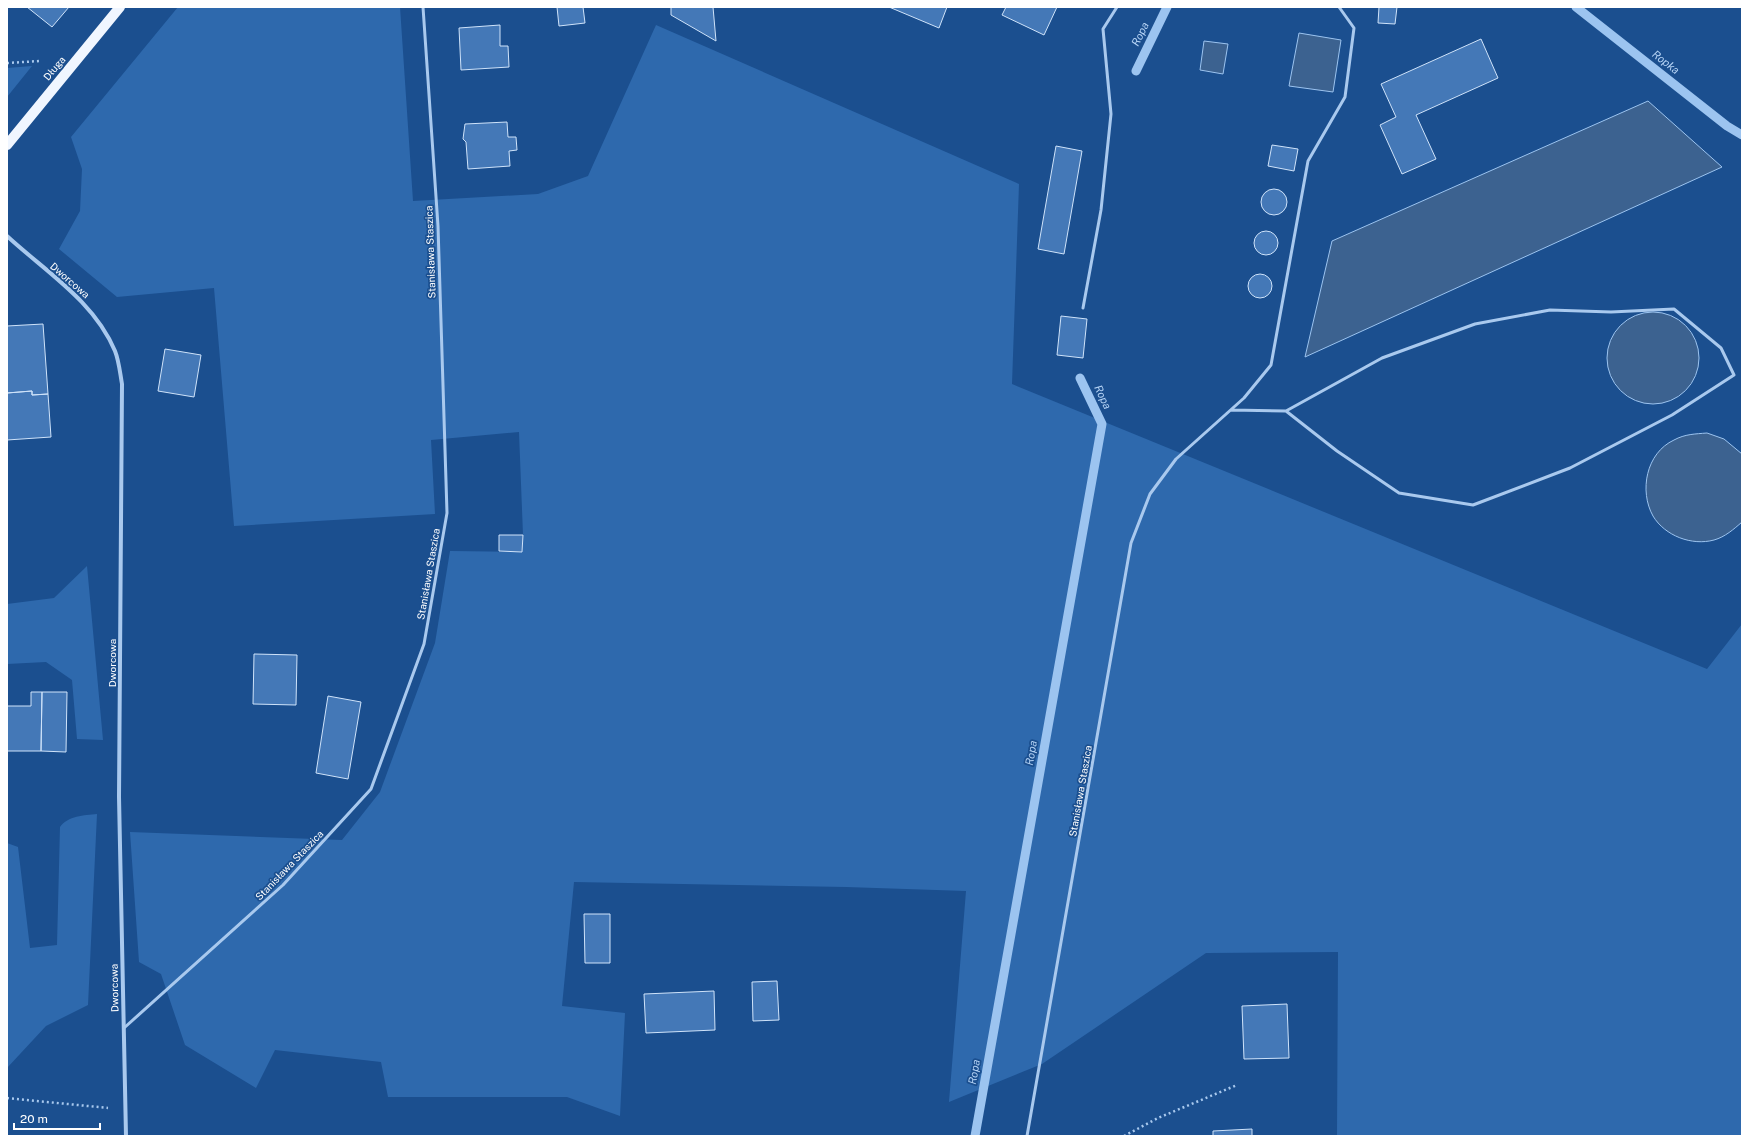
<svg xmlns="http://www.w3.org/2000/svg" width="1749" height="1143" font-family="'Public Sans',sans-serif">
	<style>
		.green { fill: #2e69ad }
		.water { fill: #3c6290; stroke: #9cc4f0 }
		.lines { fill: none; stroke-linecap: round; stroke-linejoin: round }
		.stream { stroke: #9cc4f0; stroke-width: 9 }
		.building { fill: #4478b7; stroke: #cfe3fa }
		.path { stroke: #a9c9ee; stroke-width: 2.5; stroke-dasharray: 2 3; stroke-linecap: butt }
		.lane { stroke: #a9c9ee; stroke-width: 3 }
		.street { stroke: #a9c9ee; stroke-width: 4 }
		.primary { stroke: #f0f6ff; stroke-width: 10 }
		.labels { text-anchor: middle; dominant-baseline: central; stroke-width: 3.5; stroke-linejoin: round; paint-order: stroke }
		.street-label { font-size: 10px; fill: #fff; stroke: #1b4f8f }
		.water-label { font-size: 11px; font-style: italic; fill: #b5d3f5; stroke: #1b4f8f }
	</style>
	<rect width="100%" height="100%" fill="#1b4f8f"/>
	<path class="green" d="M178,7H400L413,201L538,194L588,176L656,25L1019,184L1012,384L1707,669L1742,624V1136H1337L1338,952L1206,953L1042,1064L949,1102L966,891L846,887L574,882L562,1006L625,1013L620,1116L567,1097H388L381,1062L275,1050L256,1088L185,1045L161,974L139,962L130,832L342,840L380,792L435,643L450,551L522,552L523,535L519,432L431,440L435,514L234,526L214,288L117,297L59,249L80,211L82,169L71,137Z
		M32,66L7,97V68Z
		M87,566L103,740L77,739L72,680L46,662L7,664V604L54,598Z
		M97,814L88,1005L46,1026L7,1068V843L18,847L30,948L57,945L60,827C68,816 84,815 97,814Z"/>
	<path class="water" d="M1299,33L1341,40L1333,92L1289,86Z
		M1204,41L1228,44L1223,74L1200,70Z
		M1648,101L1722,167L1305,357L1332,241Z
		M1607 358a46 46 0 1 1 92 0a46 46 0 1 1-92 0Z
		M1707,433L1724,439L1742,454V522C1734,529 1725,537 1714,540C1692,546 1665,536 1653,516C1639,491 1646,453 1674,440C1685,434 1695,434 1707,433Z"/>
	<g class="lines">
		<path class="stream" d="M1576,7L1727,126L1742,135
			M1136,71L1167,7
			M975,1136L1102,424L1080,378"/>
	</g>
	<path class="building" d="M27,7H69L52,27Z
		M557,7H583L585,23L559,26Z
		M671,7H713L716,41L671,15Z
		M889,7H947L939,28Z
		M1006,7H1057L1044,35L1002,15Z
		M1379,7H1397L1395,24L1378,23Z
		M500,25V46H508L509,67L461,70L459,28Z
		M1481,39L1498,78L1416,115L1436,159L1402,174L1380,125L1396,117L1381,84Z
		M507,122L508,137H516L517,150L509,151L510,166L468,169L466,142L463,139L465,124Z
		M1272,145L1298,149L1294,171L1268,166Z
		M1056,146L1082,151L1064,254L1038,249Z
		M1261 202a13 13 0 1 1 26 0a13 13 0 1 1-26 0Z
		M1254 243a12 12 0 1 1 24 0a12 12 0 1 1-24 0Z
		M1248 286a12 12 0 1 1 24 0a12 12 0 1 1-24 0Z
		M1061,316L1087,319L1083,358L1057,355Z
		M43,324L48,394L32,395V391L7,393V326Z
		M165,349L201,355L194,397L158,391Z
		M32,391V395L48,394L51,437L7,440V393Z
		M499,535H523L522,552L499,551Z
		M254,654L297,655L296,705L253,704Z
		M31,692H42L41,751H7V706H31Z
		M42,692H67L66,752L41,751Z
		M328,696L361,702L348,779L316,773Z
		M584,914H610V963H585Z
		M777,981L779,1020L753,1021L752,982Z
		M714,991L715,1030L646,1033L644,994Z
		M1287,1004L1289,1058L1244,1059L1242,1006Z
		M1252,1129V1136H1213V1131Z"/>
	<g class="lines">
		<path class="path" d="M7,63L40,61
			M7,1098L108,1108
			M1124,1136L1158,1118L1237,1085"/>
		<path class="lane" d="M1083,308L1101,210L1111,114L1103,29L1117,7
			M1231,410L1286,411L1337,451L1399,493L1473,505L1570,468L1672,415L1734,375L1721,348L1674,309L1611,312L1550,310L1475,324L1382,358L1286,411
			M124,1028L283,885L371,789L424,644L447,513L438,226L423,7
			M1027,1136L1131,543L1150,494L1176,459L1244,398L1271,365L1308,161L1345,97L1354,28L1339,7"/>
		<path class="street" d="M7,236C46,272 94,301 115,351C119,361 120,373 122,384L119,797L126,1136"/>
		<path class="primary" d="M7,145L120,7"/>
	</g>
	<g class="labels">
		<g class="street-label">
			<text transform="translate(54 68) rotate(-50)">Długa</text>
			<text transform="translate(430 252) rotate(-92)">Stanisława Staszica</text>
			<text transform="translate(70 280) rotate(41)">Dworcowa</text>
			<text transform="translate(428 574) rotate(-80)">Stanisława Staszica</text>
			<text transform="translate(112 663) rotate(-90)">Dworcowa</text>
			<text transform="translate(1080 791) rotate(-80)">Stanisława Staszica</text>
			<text transform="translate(289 865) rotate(-46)">Stanisława Staszica</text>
			<text transform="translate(114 988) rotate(-91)">Dworcowa</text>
		</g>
		<g class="water-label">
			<text transform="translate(1140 34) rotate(-64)">Ropa</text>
			<text transform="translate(1666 62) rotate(38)">Ropka</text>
			<text transform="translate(1103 397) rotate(65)">Ropa</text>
			<text transform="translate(1031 753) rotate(-80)">Ropa</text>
			<text transform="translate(974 1072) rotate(-80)">Ropa</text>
		</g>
	</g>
	<rect width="1749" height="1143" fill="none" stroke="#ffffff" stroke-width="16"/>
	<path d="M14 1123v6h86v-6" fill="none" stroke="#ffffff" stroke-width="2"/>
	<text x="20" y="1123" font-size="12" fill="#ffffff" stroke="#1b4f8f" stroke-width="3" paint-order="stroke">20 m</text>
</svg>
